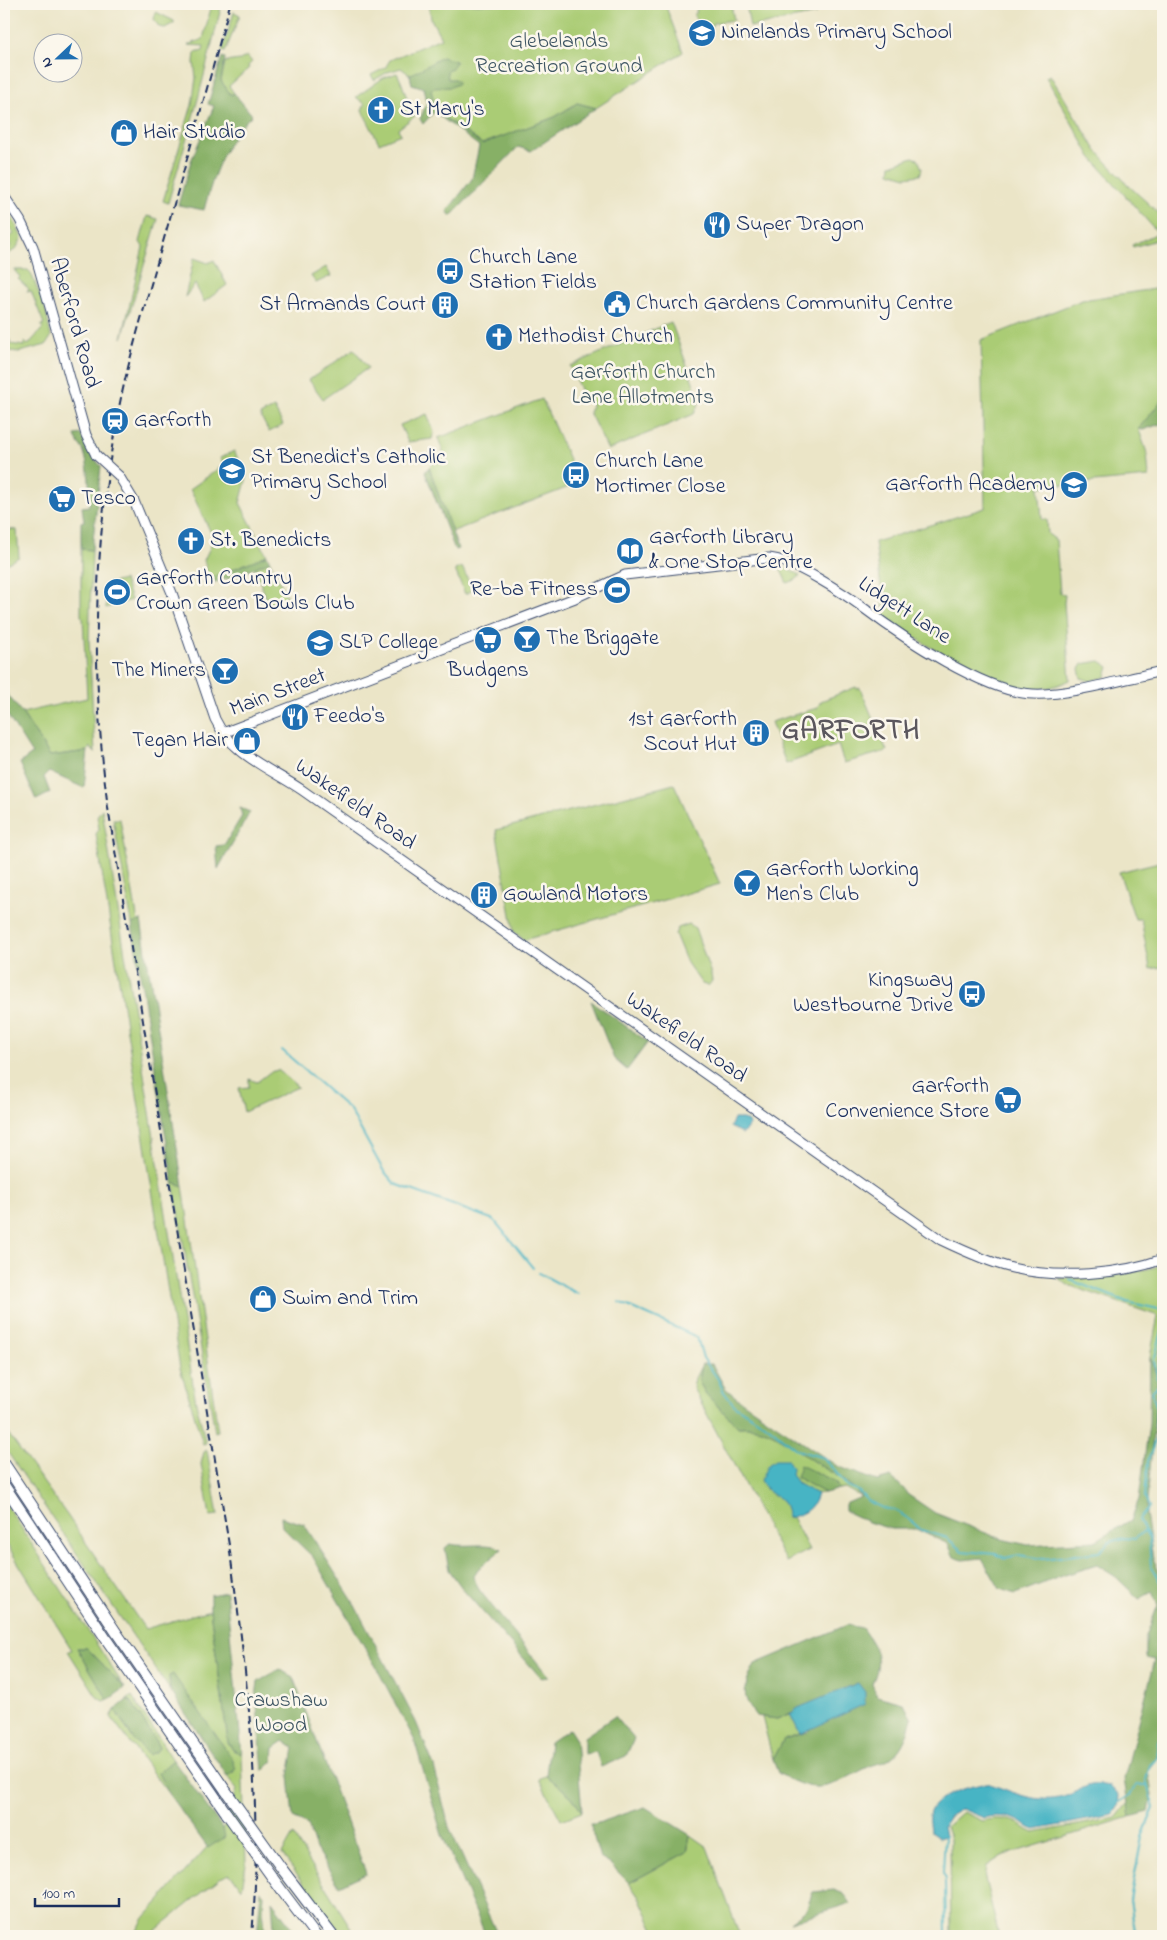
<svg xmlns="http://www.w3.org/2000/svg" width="1167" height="1940" font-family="'Indie Flower',sans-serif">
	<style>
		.green { fill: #aacc75; stroke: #627e6a }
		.forest { fill: #87b066; stroke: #517062 }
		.water { fill: #47b4c4; stroke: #317291 }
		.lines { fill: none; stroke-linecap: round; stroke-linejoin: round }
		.stream { stroke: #47b4c4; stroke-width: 2 }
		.major-casing { stroke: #3a4a6e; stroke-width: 11 }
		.highway-casing { stroke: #3a4a6e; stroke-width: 12 }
		.major { stroke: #fff; stroke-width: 9 }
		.highway { stroke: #fff; stroke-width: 10 }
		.rail { stroke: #1b2f5e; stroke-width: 2; stroke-dasharray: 8 4; stroke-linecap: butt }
		.major-bridge-casing { stroke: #3a4a6e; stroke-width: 11; stroke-linecap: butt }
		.highway-bridge-casing { stroke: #3a4a6e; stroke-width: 12; stroke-linecap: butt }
		.major-bridge { stroke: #fff; stroke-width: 9 }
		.highway-bridge { stroke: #fff; stroke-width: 10 }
		.labels { text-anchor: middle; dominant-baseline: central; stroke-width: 5; stroke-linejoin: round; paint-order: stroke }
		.poi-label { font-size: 22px; fill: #1b2f5e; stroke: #fbf7ec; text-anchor: start }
		.park-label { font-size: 22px; fill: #3f5664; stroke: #fbf7ec }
		.street-label { font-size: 22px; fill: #1b2f5e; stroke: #fbf7ec }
		.district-label { font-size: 28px; font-weight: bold; letter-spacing: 1px; fill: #5b575e; stroke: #fbf7ec }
	</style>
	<rect width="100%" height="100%" fill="#fbf7ec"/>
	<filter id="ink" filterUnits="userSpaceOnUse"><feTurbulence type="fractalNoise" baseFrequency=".02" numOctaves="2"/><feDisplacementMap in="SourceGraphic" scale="10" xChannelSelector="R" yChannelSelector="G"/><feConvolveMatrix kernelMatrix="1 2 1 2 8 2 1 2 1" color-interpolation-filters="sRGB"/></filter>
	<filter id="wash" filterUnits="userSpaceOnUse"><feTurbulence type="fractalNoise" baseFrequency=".0096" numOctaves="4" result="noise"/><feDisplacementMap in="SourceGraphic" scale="20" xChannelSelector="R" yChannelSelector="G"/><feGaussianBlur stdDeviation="1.12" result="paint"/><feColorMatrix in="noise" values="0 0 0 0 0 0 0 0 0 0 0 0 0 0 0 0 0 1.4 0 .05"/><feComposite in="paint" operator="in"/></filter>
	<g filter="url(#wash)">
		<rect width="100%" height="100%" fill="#ebe5c7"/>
		<path class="green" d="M212,4H222L198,99L168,203L163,201L192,105L196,78L194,62L195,53L203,51L204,46L188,45L203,39Z
			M429,4H665L683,52L596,108L577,103L555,117L482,144L437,112L428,87L412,84L410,75L401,68L388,72L374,80L371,75L385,68L390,60L441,38L431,19Z
			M699,4H731L734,20L713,23L710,30L703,31L694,16Z
			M746,4H813L816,14L750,27Z
			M156,12L174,21V23L165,28L159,27L154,19Z
			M234,12L240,15L225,52L222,51Z
			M247,56L252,62L248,66L249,68L229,86L234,93L231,95L221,81L225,62L240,60Z
			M397,73C405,88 406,101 415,116L398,129L401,134L379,143L362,110L365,104L356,97L383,78Z
			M1050,75L1096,150L1128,185L1163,217V238L1133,247L1132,245L1158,233L1091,157L1046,77Z
			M913,157L918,159L922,169L920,175L906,177L890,172L891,165Z
			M4,205L17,226L22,238L16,249L4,257V253L11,246L7,239L14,234L4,217Z
			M147,216L158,219L122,338L143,247L140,242Z
			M194,258L208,263L214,260L227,285L204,302L195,284L185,297Z
			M326,267L331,276L316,283L311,276Z
			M14,270H28L31,273L46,311L51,337L46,345L20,352L8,351V340H10V344L24,346L25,342L28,345L43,328L41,325L44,324L31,291L27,292L29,289L18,279L20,277Z
			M1163,283V399L1139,430L1147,453L1149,477L1039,487L1042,519L1047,520L1048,534L1056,540L1060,593L1065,595L1064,603L1070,680C1032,699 1009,685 973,670L972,667L937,651L885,619L875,542L985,508L981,340L1082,300L1154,289Z
			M671,322L700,401L694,414L608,450L589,412L592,406L591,403L585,401L570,366Z
			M354,349L368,368L323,399L309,380Z
			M542,399L576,475L567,482L569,487L451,532L429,467L443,452L438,438Z
			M274,408L283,425L269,432L260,415Z
			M427,414L434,432L432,439L408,442L400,425Z
			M234,451L247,477L240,503L267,555L209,579L204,560L214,539L190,489L224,465L220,458Z
			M4,529L17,530L19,557L4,565Z
			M81,549L92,550L89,642L95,753L90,747L88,751L50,756L22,713L87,698L83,618L81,616Z
			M270,561L287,597L269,604L254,568Z
			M778,564L782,565L800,575L796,580L787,583Z
			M462,567L473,590L465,594L455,570Z
			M124,580L131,600L106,608V584Z
			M1100,661L1109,667L1106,677L1090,681L1081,678L1079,669L1082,664Z
			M856,687L857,689L860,688L887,751L844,763L838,745L786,764L771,722L817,708L821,701Z
			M674,784L720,884L524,940L514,932L496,830Z
			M102,809L196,1403L206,1443L203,1444L180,1368L96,834L99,829L97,816Z
			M113,819H120L138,922L132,924Z
			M1163,861V967L1150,969L1141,919H1135L1119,872Z
			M689,924L695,928L711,974L712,981L708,986L702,984L687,963L675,934L678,928Z
			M278,1070L298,1087L244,1112L239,1088L249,1087V1079L257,1082L270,1072Z
			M173,1182L183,1186L187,1213L218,1431L215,1432Z
			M1163,1265V1339L1159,1355L1158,1379L1150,1357L1158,1316L1068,1285L1058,1278C1095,1278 1128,1275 1163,1265Z
			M702,1364L699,1382L706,1394L738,1427C773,1424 789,1447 816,1463C833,1474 848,1480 861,1497L845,1488L839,1489L834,1481L796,1477L825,1493C811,1496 799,1486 791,1475L760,1480C768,1499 787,1493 787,1518L792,1517L809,1550L786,1562L693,1388L695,1378Z
			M4,1428L67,1515L145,1629L210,1610L228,1742L233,1750L242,1754L246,1864L242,1888L230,1874L220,1878L156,1930L153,1936H134L144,1918L223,1829L237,1790L227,1776L234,1772L169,1680L170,1690L4,1447Z
			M207,1450L218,1515L210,1516L201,1464L204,1452Z
			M4,1501L125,1688L87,1648H77L108,1700L103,1701L98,1698L68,1651L72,1650L4,1540Z
			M132,1696L173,1760L158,1773L170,1796L111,1717L115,1710L132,1737L157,1750L159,1747L131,1701L127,1700Z
			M790,1714L800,1734L784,1739L773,1760L762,1717L777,1719Z
			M546,1775L572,1797L582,1812L561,1820L539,1779Z
			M1128,1803L1130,1817L1002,1856L987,1866L985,1879L999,1936H951L950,1838L946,1827L963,1812L983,1821C992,1818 1006,1818 1016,1822C1023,1826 1026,1830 1034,1833L1116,1818Z
			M293,1835L356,1936H343L282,1854Z
			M690,1835L707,1847L740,1936H657L640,1899L629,1883L687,1852Z"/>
		<path class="forest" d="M222,57L225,58L221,81L231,95L234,93L252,115C224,142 214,173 204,210L178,205L191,161L214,106L208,104Z
			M442,57L456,61L452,69L447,71L448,79H455L459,83L451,87L433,88L431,90L437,112L482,144L555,117L577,103L596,108L531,151L518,147L451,216L447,211L472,179L479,146L434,112L423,124L420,119L427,102L424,88L412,84L410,75Z
			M1163,399V423L1143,430L1138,429Z
			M81,434L91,455L101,466L92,550L81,549V522L84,521L82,507L89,506C90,489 89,468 84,452C81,445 77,444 75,435Z
			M429,467L458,549L455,550L425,472Z
			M267,555L270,561C254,568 219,586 202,582Z
			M4,690L22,713L50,756L88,751L84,788L49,772L44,777L50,793L36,800L20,763L32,754L4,710Z
			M240,808L250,812L218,869L216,846L224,845L242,816Z
			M141,920L183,1186L173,1182L132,924Z
			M591,1001L648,1042L627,1070L614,1059Z
			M1150,1357L1158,1379L1146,1514L1153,1558L1163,1581V1730L1158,1742L1159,1755L1148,1770L1152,1794L1149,1812L1130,1817L1124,1779L1155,1660L1146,1658V1636L1158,1605L1152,1592L1139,1599L1116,1577L1097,1565L1065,1575L1015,1594L1000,1589L982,1558L963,1560L954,1557L948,1544L916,1529H891L868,1522L845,1511V1504L861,1497C849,1480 833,1474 816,1463C790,1447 772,1424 738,1427L706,1394L699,1382L702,1364H712L725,1388L737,1398L837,1466L877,1481L891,1477L904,1489L907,1494L935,1513L1001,1539L1028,1545L1095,1541L1131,1520L1139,1499L1149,1424Z
			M800,1465L834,1481L839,1489L825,1493L796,1477Z
			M281,1517L304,1524L351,1598L416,1722L434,1766L449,1827L498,1936H486L442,1835L414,1739L375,1665L313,1557L282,1527Z
			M450,1544C467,1548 487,1541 502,1549L478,1569L473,1577L480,1591L549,1677L541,1678L465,1592L449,1570L445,1548Z
			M226,1592L242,1754L233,1750L228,1742L210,1610V1595Z
			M847,1625L862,1628C877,1650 883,1659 872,1684L877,1696L903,1703L912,1718C908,1733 904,1748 891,1758C886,1763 876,1763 870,1766C830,1786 820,1798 778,1773L773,1760L784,1739L808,1732L858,1683L777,1719L756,1716C740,1695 744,1687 755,1664Z
			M77,1648H87L125,1688L108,1700Z
			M279,1669L293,1677L366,1873L339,1886L316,1849L308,1825L293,1818L289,1776L294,1748L284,1741L274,1748L273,1761L263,1771L256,1696L258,1682Z
			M173,1674L232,1758L236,1769L227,1776L170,1690L169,1676Z
			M127,1700L131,1701L159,1747L157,1751L148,1755L132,1737L115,1710Z
			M615,1716L634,1739L626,1756L601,1767L596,1752L584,1754V1737Z
			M569,1729L576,1740L582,1812L572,1797L546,1775L550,1742Z
			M173,1760L223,1829L225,1837L208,1848L170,1796L158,1773Z
			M645,1807L690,1835L687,1852L629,1883L610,1864L600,1858L590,1824H595Z
			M834,1890L844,1894L851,1903L790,1922L806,1910L813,1892Z
			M261,1891L264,1894L263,1911L266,1936H257Z
			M272,1901L298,1936H281L274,1928Z"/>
		<path class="water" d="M734,1119H743L748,1122L749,1125L743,1134L730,1127Z
			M775,1460H788L792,1468L791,1475L798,1484L817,1494C813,1510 802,1515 787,1518C787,1493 769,1499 760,1480L768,1465Z
			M858,1683L865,1692V1704L800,1734L790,1714L798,1708Z
			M987,1783C1011,1791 1034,1803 1059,1798C1071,1796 1082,1787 1091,1785C1097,1784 1105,1785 1111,1786L1119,1795L1118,1807L1113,1815L1035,1830C1027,1828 1024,1823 1017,1820C1009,1816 992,1815 984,1818L962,1809L950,1816L943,1827L945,1836L939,1838L930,1832C930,1827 928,1821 929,1816C931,1796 971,1786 987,1783Z"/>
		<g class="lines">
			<path class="stream" d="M282,1050L350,1110L383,1170L395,1184L494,1220L533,1268
				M539,1273L578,1294
				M1070,1280L1127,1302L1163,1310
				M619,1302L697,1337L703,1358L718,1379L724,1392L735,1406L769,1427L797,1450L824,1458L847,1486L858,1491L868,1501L883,1508L894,1510L909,1519L921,1530L947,1538L962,1551L996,1554L1005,1558L1019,1555L1043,1559L1099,1552L1110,1542L1124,1538L1135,1539L1144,1531
				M1163,1328L1154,1360L1159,1385L1152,1391L1156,1405V1438L1148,1461L1145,1497L1149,1507L1139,1520L1149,1538L1151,1566L1163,1587
				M1118,1803L1130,1795L1137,1785H1147
				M945,1836L943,1872L945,1880L946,1936
				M1141,1936L1135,1931L1130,1900L1142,1837L1154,1808L1146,1780L1150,1765L1159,1757L1158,1742L1163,1730"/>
		</g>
	</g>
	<g filter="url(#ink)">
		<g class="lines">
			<g class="major-casing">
				<path id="major" d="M4,196L20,220L33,247L86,435L96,455
					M119,476L134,501L172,593L215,719C232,755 271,769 302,790L941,1240C964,1251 988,1262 1012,1268C1058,1279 1120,1275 1163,1259
					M223,733L575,598L625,575L769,558C793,560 845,594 865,609C902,637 986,693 1033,694C1070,696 1126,678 1163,671"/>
			</g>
			<g class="highway-casing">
				<path id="highway" d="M4,1463L116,1632L226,1791
					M4,1485L106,1639L227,1814
					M282,1869L333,1936
					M282,1891L316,1936"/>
			</g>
			<use href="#major" class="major"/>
			<use href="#highway" class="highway"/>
			<path class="rail" d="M230,4C209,83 186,163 163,242C147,300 128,358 117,418C93,548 91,678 108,808L229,1545C247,1675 263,1805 252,1936"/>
			<g class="major-bridge-casing">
				<path id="major-bridge" d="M96,455L119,476"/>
			</g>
			<g class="highway-bridge-casing">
				<path id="highway-bridge" d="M226,1791L282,1869
					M227,1814L282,1891"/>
			</g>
			<use href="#major-bridge" class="major-bridge"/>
			<use href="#highway-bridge" class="highway-bridge"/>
		</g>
	</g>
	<defs>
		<g id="school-disc" transform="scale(1.4375)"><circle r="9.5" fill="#1f6fb2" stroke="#fbf7ec"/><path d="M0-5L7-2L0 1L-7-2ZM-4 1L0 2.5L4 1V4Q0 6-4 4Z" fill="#fff"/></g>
		<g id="church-disc" transform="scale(1.4375)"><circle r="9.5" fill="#1f6fb2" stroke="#fbf7ec"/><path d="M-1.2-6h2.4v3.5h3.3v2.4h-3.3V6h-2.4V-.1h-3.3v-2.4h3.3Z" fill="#fff"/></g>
		<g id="shop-disc" transform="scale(1.4375)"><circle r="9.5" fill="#1f6fb2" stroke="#fbf7ec"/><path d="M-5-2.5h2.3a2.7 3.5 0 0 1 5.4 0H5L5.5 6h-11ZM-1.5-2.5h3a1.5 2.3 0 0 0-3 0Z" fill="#fff"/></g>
		<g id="restaurant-disc" transform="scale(1.4375)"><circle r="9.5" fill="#1f6fb2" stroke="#fbf7ec"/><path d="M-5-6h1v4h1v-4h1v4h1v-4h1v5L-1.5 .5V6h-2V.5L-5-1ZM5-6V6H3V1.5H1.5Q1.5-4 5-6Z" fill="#fff"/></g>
		<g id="bus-disc" transform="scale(1.4375)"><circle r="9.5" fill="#1f6fb2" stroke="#fbf7ec"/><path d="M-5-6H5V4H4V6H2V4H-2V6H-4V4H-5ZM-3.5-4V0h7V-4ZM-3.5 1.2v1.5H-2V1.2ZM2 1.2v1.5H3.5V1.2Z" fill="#fff"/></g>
		<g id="civic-disc" transform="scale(1.4375)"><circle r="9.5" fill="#1f6fb2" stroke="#fbf7ec"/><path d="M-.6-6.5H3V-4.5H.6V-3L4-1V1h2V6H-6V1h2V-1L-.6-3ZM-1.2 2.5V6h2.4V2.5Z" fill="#fff"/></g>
		<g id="building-disc" transform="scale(1.4375)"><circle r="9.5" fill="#1f6fb2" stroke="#fbf7ec"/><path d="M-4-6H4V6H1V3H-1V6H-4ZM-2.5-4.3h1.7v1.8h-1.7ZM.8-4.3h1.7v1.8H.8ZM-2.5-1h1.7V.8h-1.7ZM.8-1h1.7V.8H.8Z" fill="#fff"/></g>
		<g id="station-disc" transform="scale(1.4375)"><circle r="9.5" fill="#1f6fb2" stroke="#fbf7ec"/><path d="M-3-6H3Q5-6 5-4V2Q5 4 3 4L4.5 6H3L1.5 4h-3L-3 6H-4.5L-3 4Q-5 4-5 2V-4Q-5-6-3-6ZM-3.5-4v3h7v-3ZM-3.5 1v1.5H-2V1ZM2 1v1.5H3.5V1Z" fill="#fff"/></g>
		<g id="supermarket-disc" transform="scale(1.4375)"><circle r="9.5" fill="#1f6fb2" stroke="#fbf7ec"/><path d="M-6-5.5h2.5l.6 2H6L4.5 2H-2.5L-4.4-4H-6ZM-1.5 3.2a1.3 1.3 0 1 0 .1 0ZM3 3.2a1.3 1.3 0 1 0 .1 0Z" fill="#fff"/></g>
		<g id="library-disc" transform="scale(1.4375)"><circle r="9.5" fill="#1f6fb2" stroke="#fbf7ec"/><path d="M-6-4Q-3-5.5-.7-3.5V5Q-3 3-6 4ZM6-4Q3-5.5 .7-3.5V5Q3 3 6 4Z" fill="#fff"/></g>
		<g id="stadium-disc" transform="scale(1.4375)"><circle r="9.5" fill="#1f6fb2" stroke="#fbf7ec"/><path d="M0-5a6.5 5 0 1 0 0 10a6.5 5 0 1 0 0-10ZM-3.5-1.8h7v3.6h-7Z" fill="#fff"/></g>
		<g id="bar-disc" transform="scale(1.4375)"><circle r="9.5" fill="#1f6fb2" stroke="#fbf7ec"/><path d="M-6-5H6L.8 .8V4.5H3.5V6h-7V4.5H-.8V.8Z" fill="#fff"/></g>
		<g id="university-disc" transform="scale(1.4375)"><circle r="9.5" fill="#1f6fb2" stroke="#fbf7ec"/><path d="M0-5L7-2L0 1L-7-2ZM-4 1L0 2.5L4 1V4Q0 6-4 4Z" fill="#fff"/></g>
	</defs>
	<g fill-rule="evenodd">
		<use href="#school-disc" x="702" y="33"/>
		<use href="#church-disc" x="381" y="110"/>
		<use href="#shop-disc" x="124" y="133"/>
		<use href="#restaurant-disc" x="717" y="225"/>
		<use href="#bus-disc" x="450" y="271"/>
		<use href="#civic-disc" x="617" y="304"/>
		<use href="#building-disc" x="445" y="305"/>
		<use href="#church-disc" x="499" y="337"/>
		<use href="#station-disc" x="115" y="421"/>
		<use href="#school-disc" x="232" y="471"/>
		<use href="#bus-disc" x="576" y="475"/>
		<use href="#school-disc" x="1074" y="485"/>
		<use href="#supermarket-disc" x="62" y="499"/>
		<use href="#church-disc" x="191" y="541"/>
		<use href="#library-disc" x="630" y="551"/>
		<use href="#stadium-disc" x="617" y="590"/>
		<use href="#stadium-disc" x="117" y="592"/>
		<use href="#bar-disc" x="527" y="639"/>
		<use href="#supermarket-disc" x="488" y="640"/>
		<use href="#university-disc" x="320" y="643"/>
		<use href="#bar-disc" x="225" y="671"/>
		<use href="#restaurant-disc" x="295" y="717"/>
		<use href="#building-disc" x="756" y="733"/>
		<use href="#shop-disc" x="247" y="741"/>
		<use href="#bar-disc" x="747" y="883"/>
		<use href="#building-disc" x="484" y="895"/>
		<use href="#bus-disc" x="972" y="994"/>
		<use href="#supermarket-disc" x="1008" y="1100"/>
		<use href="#shop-disc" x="263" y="1299"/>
	</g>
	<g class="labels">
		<g class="poi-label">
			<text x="721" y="33">Ninelands Primary School</text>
			<text x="400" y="110">St Mary's</text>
			<text x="143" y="133">Hair Studio</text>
			<text x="736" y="225">Super Dragon</text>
			<text x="469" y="258">Church Lane<tspan x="469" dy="25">Station Fields</tspan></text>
			<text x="636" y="304">Church Gardens Community Centre</text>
			<text x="426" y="305" text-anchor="end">St Armands Court</text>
			<text x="518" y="337">Methodist Church</text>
			<text x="134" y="421">Garforth</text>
			<text x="251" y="458">St Benedict's Catholic<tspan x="251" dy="25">Primary School</tspan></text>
			<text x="595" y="462">Church Lane<tspan x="595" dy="25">Mortimer Close</tspan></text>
			<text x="1055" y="485" text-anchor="end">Garforth Academy</text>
			<text x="81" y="499">Tesco</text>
			<text x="649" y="538">Garforth Library<tspan x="649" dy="25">&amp; One Stop Centre</tspan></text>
			<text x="210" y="541">St. Benedicts</text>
			<text x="136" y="579">Garforth Country<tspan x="136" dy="25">Crown Green Bowls Club</tspan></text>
			<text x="598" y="590" text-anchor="end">Re-ba Fitness</text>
			<text x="546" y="639">The Briggate</text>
			<text x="339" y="643">SLP College</text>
			<text x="206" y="671" text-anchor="end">The Miners</text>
			<text x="488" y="671" text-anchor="middle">Budgens</text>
			<text x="314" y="717">Feedo's</text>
			<text x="737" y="720" text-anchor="end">1st Garforth<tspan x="737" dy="25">Scout Hut</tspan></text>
			<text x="228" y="741" text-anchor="end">Tegan Hair</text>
			<text x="766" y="870">Garforth Working<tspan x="766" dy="25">Men's Club</tspan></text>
			<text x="503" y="895">Gowland Motors</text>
			<text x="953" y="981" text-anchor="end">Kingsway<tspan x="953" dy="25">Westbourne Drive</tspan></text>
			<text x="989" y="1087" text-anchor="end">Garforth<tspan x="989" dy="25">Convenience Store</tspan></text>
			<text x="282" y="1299">Swim and Trim</text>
		</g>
		<g class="park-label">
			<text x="559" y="42">Glebelands<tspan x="559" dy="25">Recreation Ground</tspan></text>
			<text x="643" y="373">Garforth Church<tspan x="643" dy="25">Lane Allotments</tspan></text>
			<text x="281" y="1701">Crawshaw<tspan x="281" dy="25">Wood</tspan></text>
		</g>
		<g class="street-label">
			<text transform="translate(74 323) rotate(74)">Aberford Road</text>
			<text transform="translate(904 611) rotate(33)">Lidgett Lane</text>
			<text transform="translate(278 693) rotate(-21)">Main Street</text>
			<text transform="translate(355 805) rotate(35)">Wakefield Road</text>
			<text transform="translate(686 1038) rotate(35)">Wakefield Road</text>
		</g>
		<g class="district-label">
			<text x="851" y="731">GARFORTH</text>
		</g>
	</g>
	<rect width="1167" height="1940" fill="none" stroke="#fbf7ec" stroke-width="20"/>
	<g transform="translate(58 58) rotate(248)"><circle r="24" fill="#fbf7ec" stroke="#a1a7b3"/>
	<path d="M0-4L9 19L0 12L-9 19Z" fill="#1f6fb2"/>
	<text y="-8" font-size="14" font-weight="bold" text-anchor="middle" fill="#1b2f5e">N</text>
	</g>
	<path d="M35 1898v8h84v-8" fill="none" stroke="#1b2f5e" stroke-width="2.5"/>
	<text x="42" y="1898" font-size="15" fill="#1b2f5e" stroke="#fbf7ec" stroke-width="4" paint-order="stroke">100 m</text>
</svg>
